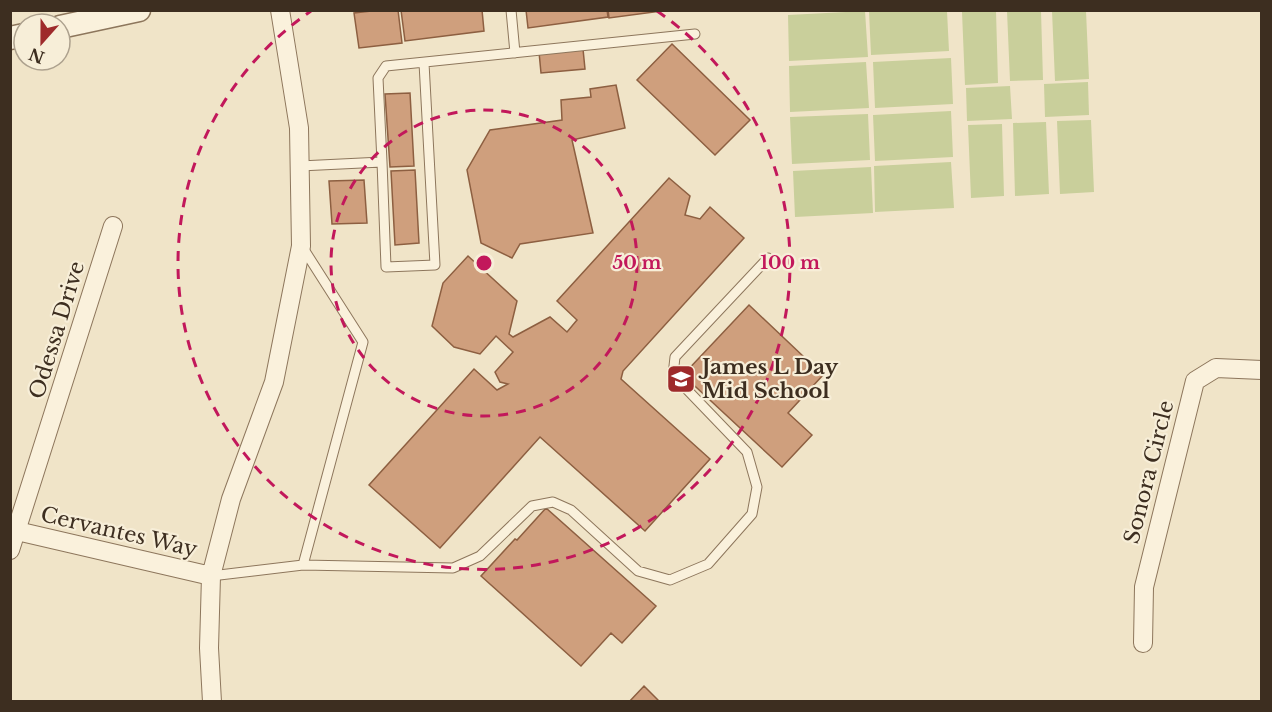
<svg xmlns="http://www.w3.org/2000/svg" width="1272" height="712" font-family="'Libre Baskerville',serif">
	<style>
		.green { fill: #c9cf9b }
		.building { fill: #cf9f7d; stroke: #8d5f41; stroke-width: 1.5 }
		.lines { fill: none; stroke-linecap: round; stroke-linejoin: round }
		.service-casing { stroke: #8d765c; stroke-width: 11 }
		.minor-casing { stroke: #8d765c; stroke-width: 20 }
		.tertiary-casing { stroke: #8d765c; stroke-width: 25 }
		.service { stroke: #faf1dc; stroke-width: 9 }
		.minor { stroke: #faf1dc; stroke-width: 18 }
		.tertiary { stroke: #faf1dc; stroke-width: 22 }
		.ring { fill: none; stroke: #c2185b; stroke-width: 3; stroke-dasharray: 10 8 }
		.labels { text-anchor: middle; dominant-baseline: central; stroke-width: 4.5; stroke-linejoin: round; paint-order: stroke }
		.street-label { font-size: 21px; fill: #3d2e20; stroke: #f7eed8 }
		.poi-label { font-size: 21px; font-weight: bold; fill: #3d2e20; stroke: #f7eed8; text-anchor: start }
		.centre { fill: #c2185b; stroke: #f7eed8; stroke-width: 3 }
		.ring-label { font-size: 18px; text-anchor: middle; font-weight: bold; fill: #c2185b; stroke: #f7eed8; stroke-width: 4.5; stroke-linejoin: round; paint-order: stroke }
	</style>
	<rect width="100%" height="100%" fill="#f0e4c8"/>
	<path class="green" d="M865,11L868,57L789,61L788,15Z
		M869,11H947L949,51L871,55Z
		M996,11L998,83L965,85L962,12Z
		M1007,11H1041L1043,80L1010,81Z
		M1052,11H1086L1089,79L1055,81Z
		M951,58L953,104L875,108L873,62Z
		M866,62L869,108L790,112L789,66Z
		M1088,82L1089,115L1045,117L1044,84Z
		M1010,86L1012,119L967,121L966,88Z
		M951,111L953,157L875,161L873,115Z
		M868,114L870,160L792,164L790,117Z
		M1091,120L1094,192L1060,194L1057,121Z
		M1046,122L1049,194L1015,196L1013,123Z
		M1002,124L1004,196L971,198L968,125Z
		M951,162L954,208L875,212L874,166Z
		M871,167L873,213L795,217L793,171Z"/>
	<path class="building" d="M380,10H398L402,43L359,48L354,13Z
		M401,10H482L484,31L405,41Z
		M526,10H607L608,17L528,28Z
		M608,10H669L609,18Z
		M672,44L750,120L715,155L637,80Z
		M583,49L585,69L541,73L539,52Z
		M616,85L625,128L572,140L593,233L520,244L512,258L481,243L467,170L490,130L562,120L561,100L591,97L590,89Z
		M410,93L414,166L390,167L385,94Z
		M415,170L419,243L395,245L391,171Z
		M669,178L690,196L685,215L700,219L710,207L744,238L623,371L621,379L710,459L645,531L540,437L440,548L369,485L474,369L497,390L508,384L500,382L495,372L513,352L496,336L480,354L454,347L432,326L443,283L468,256L517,301L509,334L513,337L550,317L567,332L577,320L557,301Z
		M364,180L367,223L332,224L329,181Z
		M749,305L823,375L788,413L812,435L782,467L683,375Z
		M546,508L656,606L622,643L611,633L581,666L481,576L515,539L517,540Z
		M644,686L659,701L629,702Z"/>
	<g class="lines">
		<g class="service-casing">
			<path id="service" d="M511,10L515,53
				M382,162L386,267L435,265L424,63
				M300,166L382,162L378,78L386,66L695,34
				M303,565L453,568L480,556L532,506L553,502L571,510L638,571L670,580L708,564L752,514L757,487L747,452L673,375L675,357L768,258
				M211,576L303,565L363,342L303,248"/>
		</g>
		<g class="minor-casing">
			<path id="minor" d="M17,531L211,576
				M10,550L113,226
				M1143,643L1144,587L1195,381L1216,368L1262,370
				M212,702L209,648L211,576L231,499L274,382L301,246L299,128L280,10"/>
		</g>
		<g class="tertiary-casing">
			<path id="tertiary" d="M60,27L139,10
				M10,38L24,35"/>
		</g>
		<use href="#service" class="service"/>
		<use href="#minor" class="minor"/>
		<use href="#tertiary" class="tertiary"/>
	</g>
	<g class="ring">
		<circle cx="484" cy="263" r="153"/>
		<path d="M657 11A306 306 0 1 1 311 11"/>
	</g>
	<defs>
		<g id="school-square" transform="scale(1.5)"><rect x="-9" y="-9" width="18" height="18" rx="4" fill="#9e2a2b" stroke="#f7eed8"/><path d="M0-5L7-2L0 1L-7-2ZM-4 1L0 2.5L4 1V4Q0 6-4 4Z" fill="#fff"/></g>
	</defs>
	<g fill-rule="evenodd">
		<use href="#school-square" x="681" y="379"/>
	</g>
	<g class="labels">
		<g class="street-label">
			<text transform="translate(57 330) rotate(-73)">Odessa Drive</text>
			<text transform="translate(1149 472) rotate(-76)">Sonora Circle</text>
			<text transform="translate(119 532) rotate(13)">Cervantes Way</text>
		</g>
		<g class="poi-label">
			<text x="702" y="367">James L Day<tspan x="702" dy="24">Mid School</tspan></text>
		</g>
	</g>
	<circle cx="484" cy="263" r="9" class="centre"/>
	<g class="ring-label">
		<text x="637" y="269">50 m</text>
		<text x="790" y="269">100 m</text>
	</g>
	<rect width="1272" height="712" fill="none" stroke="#3d2e20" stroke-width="24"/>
	<g transform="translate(42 42) rotate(201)"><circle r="28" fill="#f7eed8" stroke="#ada18e" stroke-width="1.5"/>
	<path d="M0-4.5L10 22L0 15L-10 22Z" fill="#9e2a2b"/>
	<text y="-9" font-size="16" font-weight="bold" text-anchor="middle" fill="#3d2e20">N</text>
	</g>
</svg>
